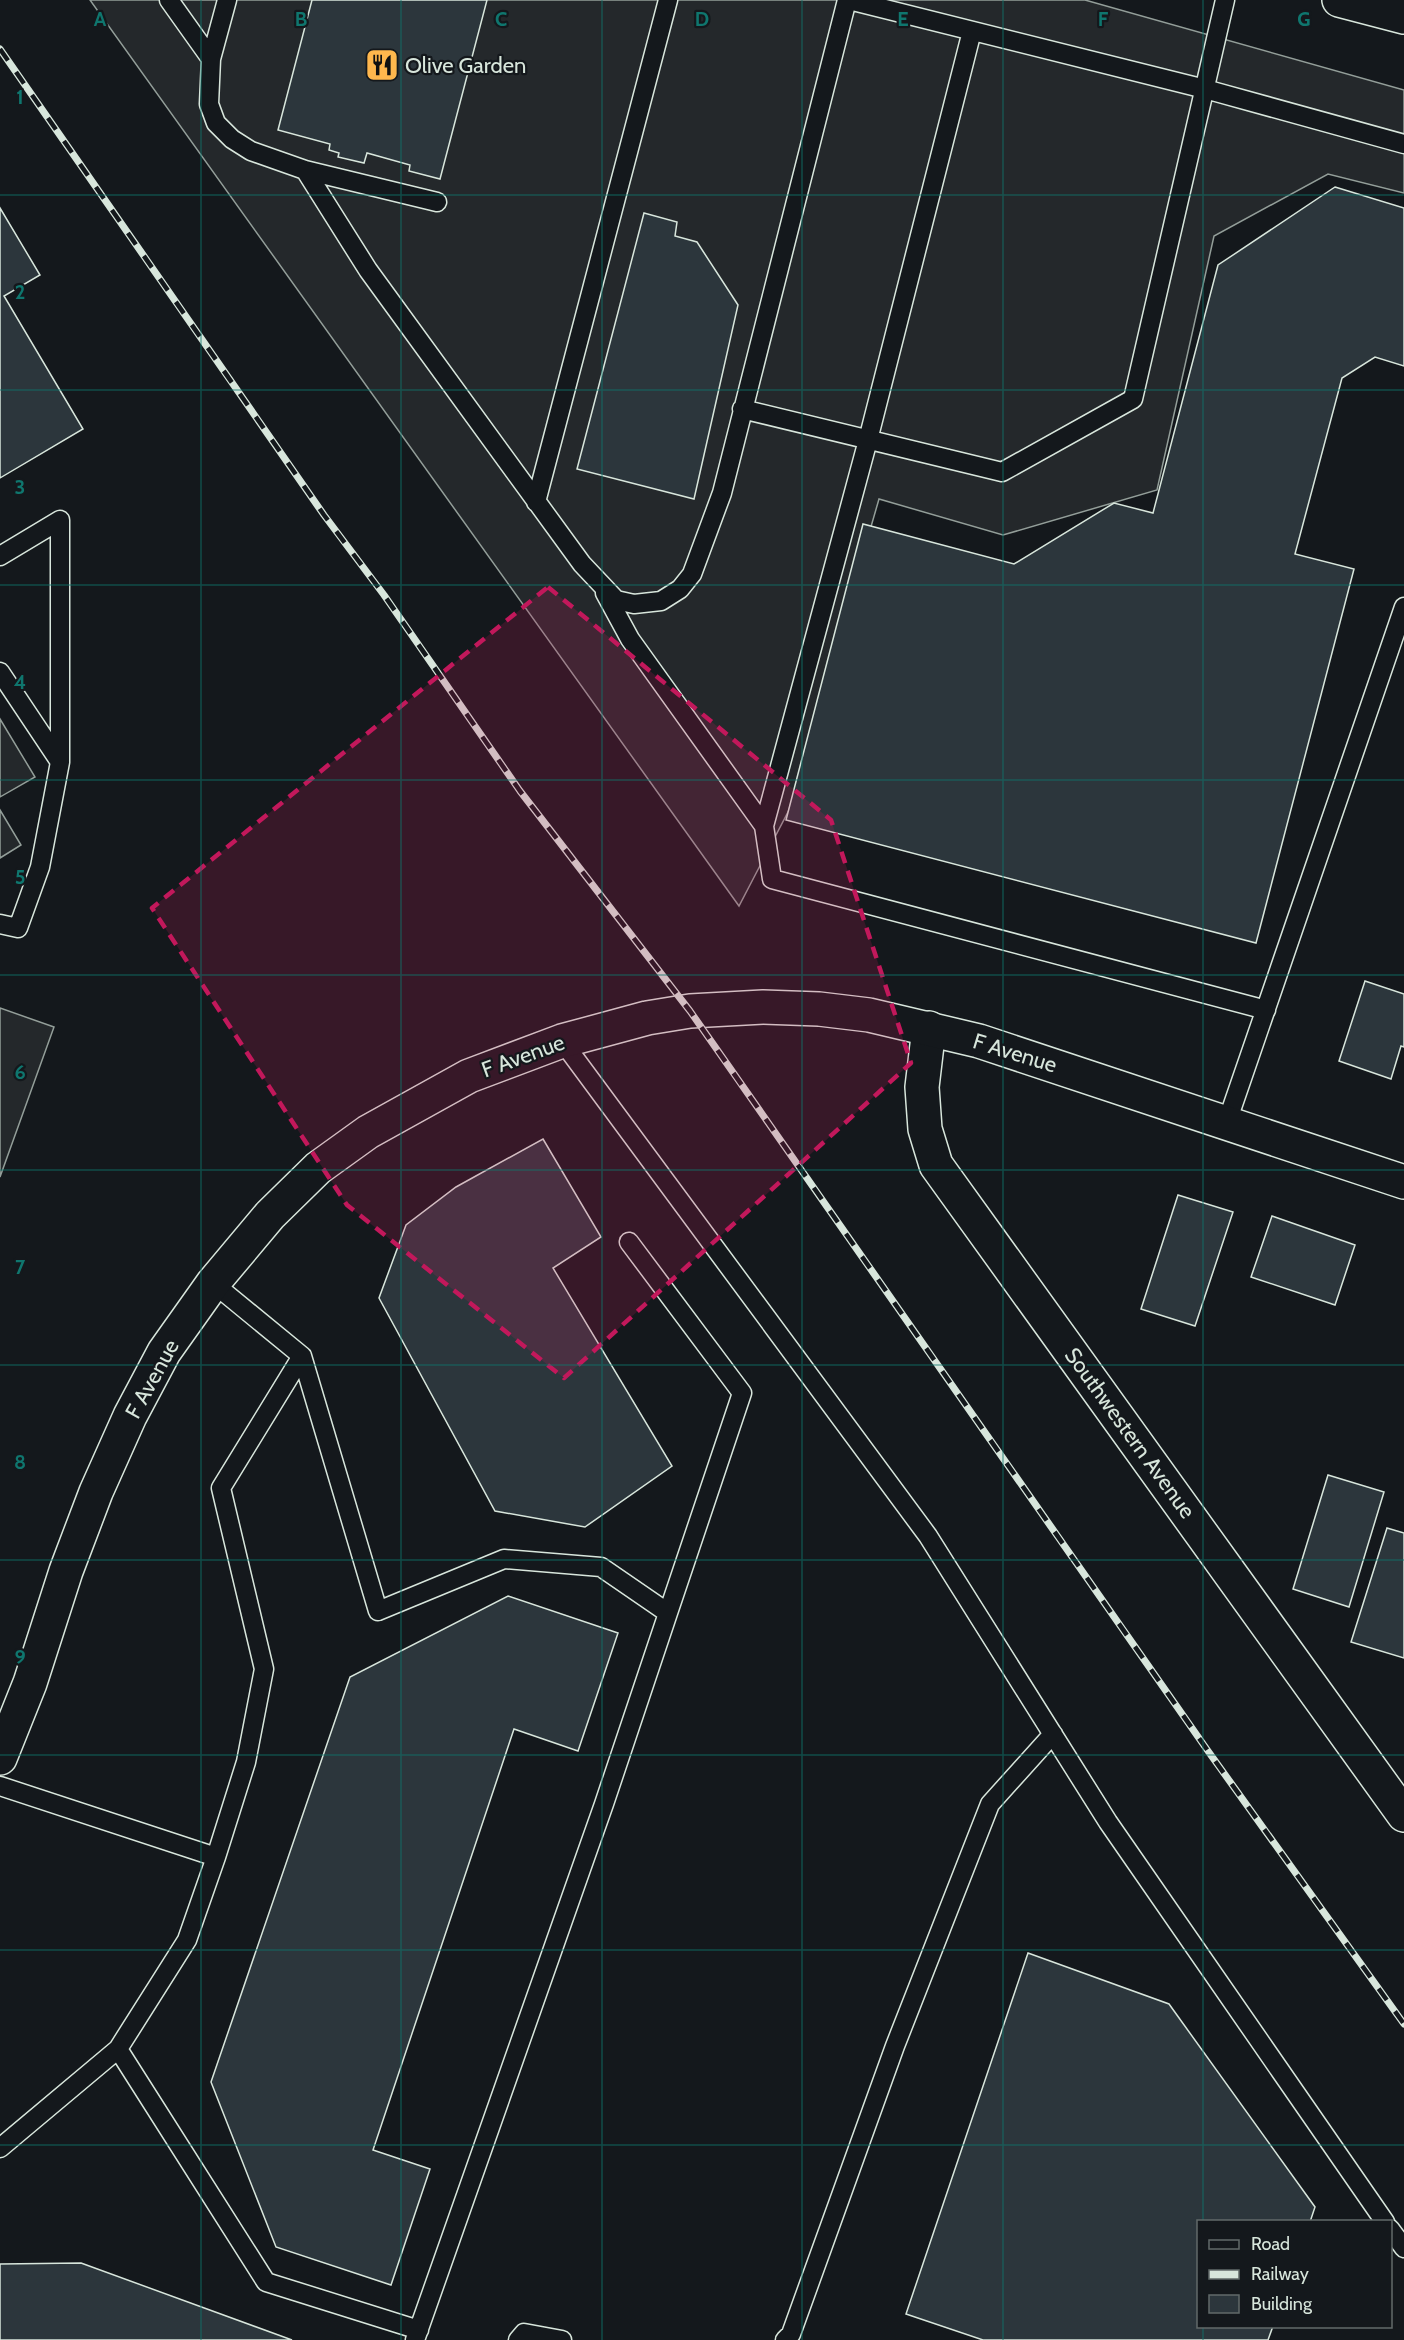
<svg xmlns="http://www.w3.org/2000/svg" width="1404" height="2340" font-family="Cabin,sans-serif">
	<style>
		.parking { fill: #24282b; stroke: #939e99; stroke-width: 1.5 }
		.building { fill: #2c363c; stroke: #d8e6dc; stroke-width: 1.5 }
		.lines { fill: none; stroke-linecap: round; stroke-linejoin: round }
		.service-casing { stroke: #d8e6dc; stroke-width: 21 }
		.minor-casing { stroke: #d8e6dc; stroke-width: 36 }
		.tertiary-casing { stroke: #d8e6dc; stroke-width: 36 }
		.secondary-casing { stroke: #d8e6dc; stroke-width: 36 }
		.service { stroke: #14181c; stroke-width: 18 }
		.minor { stroke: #14181c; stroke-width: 33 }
		.tertiary { stroke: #14181c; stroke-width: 33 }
		.secondary { stroke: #14181c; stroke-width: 33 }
		.rail-casing { stroke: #d8e6dc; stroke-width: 7 }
		.rail { stroke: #14181c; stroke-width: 4.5; stroke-dasharray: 14; stroke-linecap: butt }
		.marked { fill: #c2185b; fill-opacity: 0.2; stroke: #c2185b; stroke-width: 4.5; stroke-dasharray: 12 8; stroke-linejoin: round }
		.grid { fill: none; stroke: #0f766e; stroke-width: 1.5; stroke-opacity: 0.55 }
		.labels { text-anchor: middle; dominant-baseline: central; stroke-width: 4.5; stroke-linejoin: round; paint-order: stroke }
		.poi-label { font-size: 22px; fill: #d8e6dc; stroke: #14181c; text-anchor: start }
		.street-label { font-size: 22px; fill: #d8e6dc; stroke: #14181c }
		.grid-label { font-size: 20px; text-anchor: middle; font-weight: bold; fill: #0f766e; stroke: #14181c; stroke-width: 4.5; stroke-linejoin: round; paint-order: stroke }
	</style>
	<rect width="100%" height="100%" fill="#14181c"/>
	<path class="parking" d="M90,0H1085L1404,90V193L1328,174L1214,236L1157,490L1003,535L879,499L789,810L739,906Z
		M0,719L35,777L0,797Z
		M0,810L21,845L0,858Z
		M0,1008L54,1027L0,1177Z"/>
	<path class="building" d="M312,0H487L440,179L409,171L410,165L367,153L364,163L338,157L339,153L329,150L330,144L278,130Z
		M1335,187L1404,208V366L1375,357L1342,378L1295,554L1354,569L1256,943L786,820L863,524L1014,564L1114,503L1153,513L1218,265Z
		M0,208L40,275L4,296L83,429L0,478Z
		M644,213L677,222L675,236L697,242L738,305L694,499L577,469Z
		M1365,981L1404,994V1047L1401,1046L1391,1079L1339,1061Z
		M543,1139L601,1237L553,1268L672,1466L585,1527L495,1511L379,1298L406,1225L456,1187Z
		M1178,1195L1233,1212L1195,1326L1141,1309Z
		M1272,1216L1355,1245L1335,1305L1251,1277Z
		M1328,1475L1384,1492L1349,1607L1293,1589Z
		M1387,1528L1404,1533V1658L1351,1642Z
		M508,1596L618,1633L578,1751L514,1729L373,2150L430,2169L391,2285L276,2247L211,2082L350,1677Z
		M1028,1953L1169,2004L1315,2207L1310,2222H1198V2326H1273L1268,2340H983L906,2314Z
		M81,2263L292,2340H0V2264Z"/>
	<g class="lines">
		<g class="service-casing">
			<path id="service" d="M169,0L211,59
				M227,0L211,59L209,104L216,123L232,139L251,151L305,170L368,270L582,564L616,600L634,604L661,601L680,589L692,574L722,493L847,0
				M849,0L1205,89L1404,144
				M972,31L868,440L764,826L772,879L1266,1010
				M305,170L437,202
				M742,409L1002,472L1133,399L1225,0
				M536,502L668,0
				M0,556L60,520V762L40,867L18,928L0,924
				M605,593L630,639L764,826
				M0,672L60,762
				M562,1041L928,1536L1108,1822L1385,2222
				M1227,1122L1404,607
				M629,1242L742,1393L668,1613
				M213,1283L302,1356
				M0,1786L216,1857
				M118,2049L266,2282L419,2330
				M0,2148L118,2049L187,1940L216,1857L246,1762L264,1669L221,1488L302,1356L378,1611L504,1559L601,1567L668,1613L604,1804L415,2340
				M1390,2229L1404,2248
				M518,2340L524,2333L562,2340
				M785,2340L791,2334L895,2046L990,1804L1053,1734"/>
		</g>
		<g class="minor-casing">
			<path id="minor" d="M929,1028L922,1087L925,1129L936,1165L1404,1815"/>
		</g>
		<g class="tertiary-casing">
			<path id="tertiary" d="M0,1758L30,1683L66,1571L96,1492L130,1416L164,1352L213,1283L270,1215L318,1168L368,1132L469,1076L562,1041L647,1018L690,1011L763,1007L819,1009L869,1015L979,1041L1404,1182"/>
		</g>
		<g class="secondary-casing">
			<path id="secondary" d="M1339,0L1404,17"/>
		</g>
		<use href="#service" class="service"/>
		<use href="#minor" class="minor"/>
		<use href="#tertiary" class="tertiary"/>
		<use href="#secondary" class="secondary"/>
		<g class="rail-casing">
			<path id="rail" d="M0,49L324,515L384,595L520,791L690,1011L1208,1751L1404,2024"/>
		</g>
		<use href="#rail" class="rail"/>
	</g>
	<path class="marked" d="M548,587L831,820L911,1063L564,1378L347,1205L152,908Z"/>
	<path class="grid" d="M201,0V2340M401,0V2340M602,0V2340M802,0V2340M1003,0V2340M1203,0V2222M0,195H1404M0,390H1404M0,585H1404M0,780H1404M0,975H1404M0,1170H1404M0,1365H1404M0,1560H1404M0,1755H1404M0,1950H1404M0,2145H1404M1203,2326V2340"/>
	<defs>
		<g id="restaurant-square" transform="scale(1.725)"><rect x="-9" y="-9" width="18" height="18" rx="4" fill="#ffb74d" stroke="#14181c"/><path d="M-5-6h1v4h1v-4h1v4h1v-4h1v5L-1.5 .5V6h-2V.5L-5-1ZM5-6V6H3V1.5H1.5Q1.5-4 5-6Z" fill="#111"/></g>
	</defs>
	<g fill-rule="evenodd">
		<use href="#restaurant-square" x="382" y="65"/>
	</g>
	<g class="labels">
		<g class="poi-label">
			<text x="405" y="65">Olive Garden</text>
		</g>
		<g class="street-label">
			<text transform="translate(1015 1053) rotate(17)">F Avenue</text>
			<text transform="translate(523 1056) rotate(-20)">F Avenue</text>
			<text transform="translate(152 1379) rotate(-61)">F Avenue</text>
			<text transform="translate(1130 1433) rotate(54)">Southwestern Avenue</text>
		</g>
	</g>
	<g class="grid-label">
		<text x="100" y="26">A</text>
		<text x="301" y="26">B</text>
		<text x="501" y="26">C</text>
		<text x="702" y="26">D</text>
		<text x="903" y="26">E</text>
		<text x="1103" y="26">F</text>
		<text x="1304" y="26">G</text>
		<text x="20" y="104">1</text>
		<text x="20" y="299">2</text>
		<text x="20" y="494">3</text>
		<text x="20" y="689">4</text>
		<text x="20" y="884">5</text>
		<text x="20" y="1079">6</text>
		<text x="20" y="1274">7</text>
		<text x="20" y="1469">8</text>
		<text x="20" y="1664">9</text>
	</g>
	<rect x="1197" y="2220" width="195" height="108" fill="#14181c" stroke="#626a69" stroke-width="1.5"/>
	<rect x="1209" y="2240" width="30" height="9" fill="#14181c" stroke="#626a69" stroke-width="1.5"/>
	<text x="1251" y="2250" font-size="18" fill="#d8e6dc">Road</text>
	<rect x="1209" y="2270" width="30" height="9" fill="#d8e6dc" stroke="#626a69" stroke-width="1.5"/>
	<text x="1251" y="2280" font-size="18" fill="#d8e6dc">Railway</text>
	<rect x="1209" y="2295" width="30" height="18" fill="#2c363c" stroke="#626a69" stroke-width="1.5"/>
	<text x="1251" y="2310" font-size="18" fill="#d8e6dc">Building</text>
</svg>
